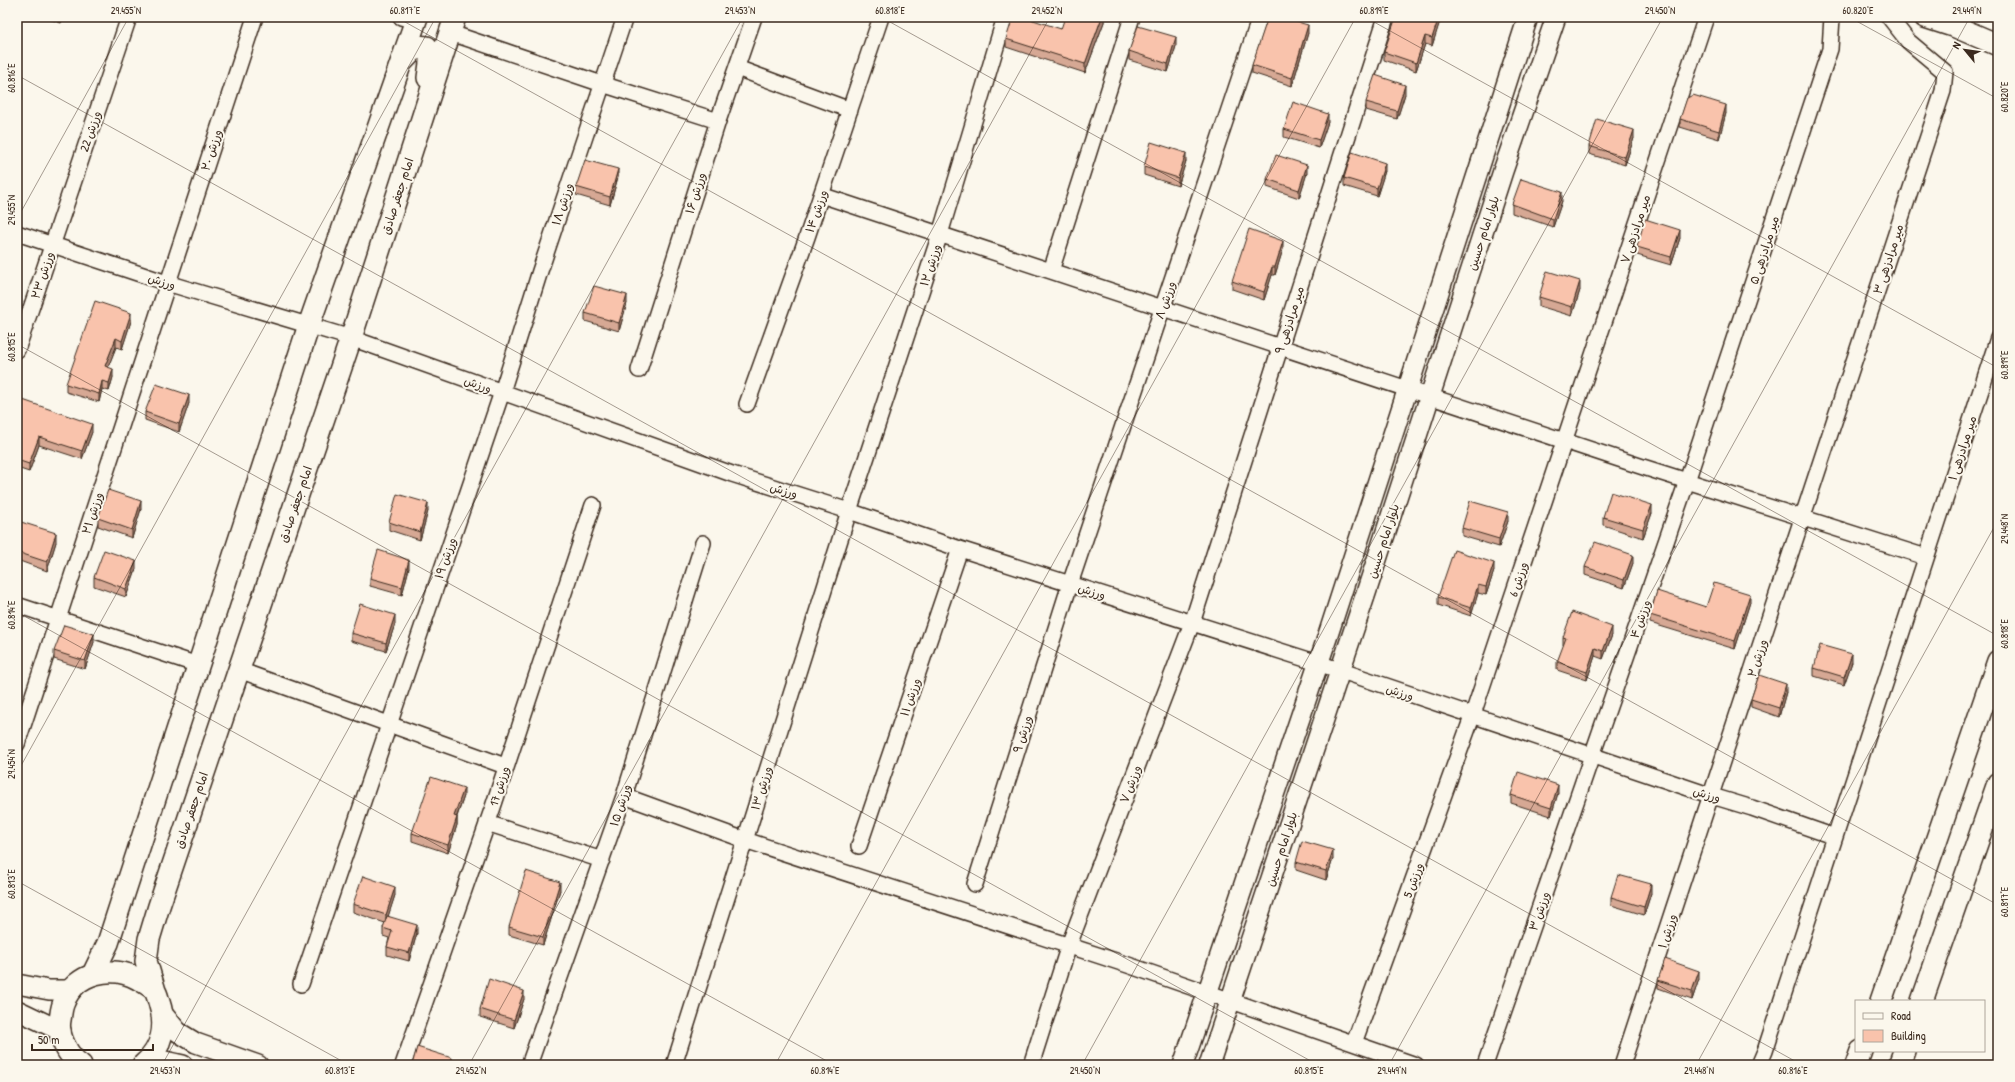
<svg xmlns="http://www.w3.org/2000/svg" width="2015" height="1082" font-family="'Patrick Hand','Playpen Sans Arabic',sans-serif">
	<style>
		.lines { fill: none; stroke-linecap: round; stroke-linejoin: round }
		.minor-casing { stroke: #3b2a1e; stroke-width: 18 }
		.tertiary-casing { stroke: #3b2a1e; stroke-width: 22 }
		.secondary-casing { stroke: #3b2a1e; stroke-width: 24 }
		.minor { stroke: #fbf7ec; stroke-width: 15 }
		.tertiary { stroke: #fbf7ec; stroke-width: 19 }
		.secondary { stroke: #fbf7ec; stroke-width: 21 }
		.wall { fill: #d6a894; stroke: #3b2a1e }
		.shaded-wall { fill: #ae8878; stroke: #3b2a1e }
		.building { fill: #f9c3ac; stroke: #3b2a1e }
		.ticks { fill: none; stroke: #3b2a1e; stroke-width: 1; stroke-opacity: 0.45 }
		.labels { text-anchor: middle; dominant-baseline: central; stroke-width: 4; stroke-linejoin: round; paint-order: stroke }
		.street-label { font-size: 12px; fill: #3b2a1e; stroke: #fbf7ec }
		.neatline { fill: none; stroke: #3b2a1e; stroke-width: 1.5 }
		.ticks-label { font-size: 10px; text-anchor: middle; fill: #3b2a1e }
	</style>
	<rect width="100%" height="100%" fill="#fbf7ec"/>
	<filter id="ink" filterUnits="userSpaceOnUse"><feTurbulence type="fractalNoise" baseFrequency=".025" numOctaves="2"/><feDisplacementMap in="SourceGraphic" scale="8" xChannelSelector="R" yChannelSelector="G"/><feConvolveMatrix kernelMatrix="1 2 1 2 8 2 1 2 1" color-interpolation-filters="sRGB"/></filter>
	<g filter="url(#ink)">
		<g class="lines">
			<g class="minor-casing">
				<path id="minor" d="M401,17L416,21
					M451,33L602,84L718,121
					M737,68L850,110
					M821,195L1643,467L1926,557
					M17,233L167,283L351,338L732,474L849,511L960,549L1318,663L1712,796L1752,808L1835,837
					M1051,271L1132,17
					M17,350L129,17
					M639,370L718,121L754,17
					M747,404L807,237L881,17
					M17,605L198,665
					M239,670L505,766
					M17,744L255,17
					M624,796L745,840L1128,965L1416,1065
					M487,823L602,860
					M859,846L960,549
					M975,884L1070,584L1260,17
					M301,984L502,392L540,271L625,17
					M1354,1043L1472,717L1706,17
					M403,1065L493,807L593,505
					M529,1065L624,796L703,543
					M674,1065L849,511L940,234L1005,17
					M1031,1065L1069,945L1192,623L1386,17
					M1485,1065L1687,481L1830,49L1832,17
					M1622,1065L1943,91L1945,72L1908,41L1889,17
					M1759,1065L1765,1051L1998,338"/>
			</g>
			<g class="tertiary-casing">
				<path id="tertiary" d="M17,984L49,990H72
					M17,1010L61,1031
					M163,1014L178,1032L196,1043L258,1065
					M144,1064L165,1061L183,1065
					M1183,1065L1329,632L1528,17
					M1209,1065L1367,590L1503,171L1556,17"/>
			</g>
			<g class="secondary-casing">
				<path id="secondary" d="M1925,17L1956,27L1998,45
					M402,62L417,46L427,47C433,55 429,68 428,78
					M93,974L108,943L309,325L417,17
					M155,991L146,961L149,939L159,906L351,338L455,17
					M1881,1001L1998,661
					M1922,1001L1998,783
					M81,1065C68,1057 57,1035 60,1020C61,1015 61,1008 64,1002C75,973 112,964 138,979C143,982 151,986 155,991C157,994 158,999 159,1002C167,1026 162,1049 143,1065
					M1856,1065L1861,1051
					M1899,1065L1904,1051"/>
			</g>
			<use href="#minor" class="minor"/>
			<use href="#tertiary" class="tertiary"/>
			<use href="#secondary" class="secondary"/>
		</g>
		<path class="wall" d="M44,17H63L61,23Z
			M1104,17V22L1085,73L1006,47V39L1061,29Z
			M1441,17L1432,46L1425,44L1416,71L1384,60V52Z
			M1308,33L1292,86L1252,73V65Z
			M1176,46L1168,72L1129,60V51Z
			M1405,94L1397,119L1366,110V102Z
			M1726,113L1719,139L1680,127V119Z
			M1328,122L1319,148L1284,137V129Z
			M1634,138L1625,165L1589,154V146Z
			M1186,161L1178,186L1144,175V167Z
			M1385,171L1377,196L1344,186V178Z
			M1307,173L1299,198L1267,187V179Z
			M618,177L610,205L576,195V187Z
			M1562,201L1553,227L1512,213V204Z
			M1680,238L1671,265L1637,255V247Z
			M1283,249L1275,275H1272L1264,300L1232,289V281Z
			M1580,290L1572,316L1539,306V297Z
			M627,303L619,331L585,321V313Z
			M131,321L122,349L116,347L108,367L113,377L109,391L102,389L99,402L66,392V384Z
			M17,398L92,432L82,459L39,445L29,472L17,468Z
			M189,403L179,432L145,420V412Z
			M141,509L132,538L98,526V518Z
			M428,511L420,540L389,530V522Z
			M1652,513L1643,538L1603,525V517Z
			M1508,521L1499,547L1462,536V528Z
			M17,534L56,542L47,571L17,560Z
			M1633,563L1624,588L1585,575V567Z
			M409,568L402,595L370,586V578Z
			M136,569L126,597L94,586V577Z
			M1494,571L1486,595L1478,593L1471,616L1438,605V597Z
			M1750,602L1735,649L1650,623V615L1706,607Z
			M395,624L386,651L351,641V633Z
			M1612,635L1603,659L1595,656L1587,680L1557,670V662L1564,646L1563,645V637Z
			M94,642L85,669L54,659V651Z
			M1852,662L1844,685L1814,676V668Z
			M1786,692L1779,717L1751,707V699Z
			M1558,793L1551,816L1511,803V795Z
			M464,796L457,817V825L448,853L412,841V833Z
			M1333,859L1326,880L1296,870V862Z
			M560,890L543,945L509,935V927Z
			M1651,893L1644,915L1611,905V897Z
			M395,895L388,916L417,933L409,961L387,955V947L389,938L383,936V928L385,923L353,912V904Z
			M1699,979L1692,1000L1658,988V980Z
			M524,999L514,1028L480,1017V1009Z"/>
		<path class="shaded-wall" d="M61,17H63L61,23Z
			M1102,17H1104V22L1085,73V64Z
			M1439,17H1441V18L1432,46V38Z
			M1308,25V33L1292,86V78Z
			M1425,36V44L1416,71V63Z
			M1176,37V46L1168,72V64Z
			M1405,85V94L1397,119V111Z
			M1726,105V113L1719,139V131Z
			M1328,114V122L1319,148V140Z
			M1634,130V138L1625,165V157Z
			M1186,153V161L1178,186V178Z
			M1385,163V171L1377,196V188Z
			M1307,165V173L1299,198V190Z
			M618,169V177L610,205V197Z
			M1562,192V201L1553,227V219Z
			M1680,230V238L1671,265V257Z
			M1283,241V249L1275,275V267Z
			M1272,267V275L1264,300V292Z
			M1580,281V290L1572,316V307Z
			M627,295V303L619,331V323Z
			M131,313V321L122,349V341Z
			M116,338V347L105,375V366Z
			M113,369V377L109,391V383Z
			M102,381V389L99,402V394Z
			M189,395V403L179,432V424Z
			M92,424V432L82,459V451Z
			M39,437V445L29,472V464Z
			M141,501V509L132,538V530Z
			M428,503V511L420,540V532Z
			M1652,505V513L1643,538V529Z
			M1508,512V521L1499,547V539Z
			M56,533V542L47,571V562Z
			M1633,555V563L1624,588V580Z
			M409,560V568L402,595V587Z
			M136,561V569L126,597V589Z
			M1494,563V571L1486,595V587Z
			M1478,585V593L1471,616V608Z
			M1750,594V602L1735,649V641Z
			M395,615V624L386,651V643Z
			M1612,627V635L1603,659V651Z
			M94,634V642L85,669V661Z
			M1595,648V656L1587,680V672Z
			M1852,654V662L1844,685V677Z
			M1786,684V692L1779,717V708Z
			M1558,785V793L1551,816V808Z
			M464,788V796L454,824V816Z
			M457,817V825L448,853V845Z
			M1333,850V859L1326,880V871Z
			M560,882V890L543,945V937Z
			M1651,884V893L1644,915V907Z
			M395,887V895L386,923V915Z
			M417,925V933L409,961V953Z
			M1699,971V979L1692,1000V991Z
			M524,991V999L514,1028V1020Z
			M452,1058V1065H450Z"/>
		<path class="building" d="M1013,17H1024L1061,29L1065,17H1102L1085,64L1006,39Z
			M1268,17H1280L1308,25L1292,78L1252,65Z
			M1396,17H1439L1432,38L1425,36L1416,63L1384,52Z
			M1138,26L1176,37L1168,64L1129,51Z
			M1375,75L1405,85L1397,111L1366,102Z
			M1693,95L1726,105L1719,131L1680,119L1687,98Z
			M1293,102L1328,114L1319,140L1284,129Z
			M1597,119L1634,130L1625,157L1589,146Z
			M1151,142L1186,153L1178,178L1144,167Z
			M1352,152L1385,163L1377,188L1344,178Z
			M1276,155L1307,165L1299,190L1267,179Z
			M585,160L618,169L610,197L576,187Z
			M1521,179L1562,192L1553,219L1512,204Z
			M1645,219L1680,230L1671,257L1637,247Z
			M1249,229L1283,241L1275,267H1272L1264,292L1232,281Z
			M1547,271L1580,281L1572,307L1539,297Z
			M594,286L627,295L619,323L585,313Z
			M95,301L131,313L122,341L116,338L105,366L113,369L109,383L102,381L99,394L66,384Z
			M156,384L189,395L179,424L145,412Z
			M17,398L92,424L82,451L39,437L29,464L17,460Z
			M108,490L141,501L132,530L98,518Z
			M1611,492L1652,505L1643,529L1603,517Z
			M397,494L428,503L420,532L389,522Z
			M1470,501L1508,512L1499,539L1462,528Z
			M21,522L56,533L47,562L17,552V534Z
			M1595,542L1633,555L1624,580L1585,567Z
			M104,550L136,561L126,589L94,577Z
			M378,550L409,560L402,587L370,578Z
			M1454,550L1494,563L1486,587L1478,585L1471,608L1438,597Z
			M1714,583L1750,594L1735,641L1650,615L1657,591L1706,607Z
			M360,604L395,615L386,643L351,633Z
			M1572,612L1612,627L1603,651L1595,648L1587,672L1557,662L1566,638L1563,637Z
			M64,625L94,634L85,661L54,651Z
			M1820,645L1852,654L1844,677L1814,668Z
			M1759,675L1786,684L1779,708L1751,699Z
			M1518,772L1558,785L1551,808L1511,795Z
			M431,777L464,788L454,816L457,817L448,845L412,833Z
			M1302,841L1333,850L1326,871L1296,862Z
			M526,871L560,882L543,937L509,927Z
			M1618,875L1651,884L1644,907L1611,897Z
			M363,876L395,887L386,915L353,904Z
			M387,916L417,925L409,953L387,947L392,931L383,928Z
			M1665,959L1699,971L1692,991L1658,980Z
			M489,979L524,991L514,1020L480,1009Z
			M417,1047L452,1058L450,1065H412Z"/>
	</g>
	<path class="ticks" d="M396,17L1998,905M881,17L1998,636M1365,17L1998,368M1849,17L1998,99M17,75L1802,1065M17,219L129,17M17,344L1318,1065M17,612L834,1065M17,773L436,17M17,881L349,1065M162,1065L743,17M469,1065L1050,17M775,1065L1356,17M1082,1065L1663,17M1389,1065L1970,17M1696,1065L1998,520"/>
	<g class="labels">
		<g class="street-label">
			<text transform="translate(90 131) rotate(-71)">ورزش 22</text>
			<text transform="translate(211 150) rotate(-72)">ورزش ۲۰</text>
			<text transform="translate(695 193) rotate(-73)">ورزش ۱۶</text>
			<text transform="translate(397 196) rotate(-72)">امام جعفر صادق</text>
			<text transform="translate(562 204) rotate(-72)">ورزش ۱۸</text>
			<text transform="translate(816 211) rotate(-71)">ورزش ۱۴</text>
			<text transform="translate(1635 229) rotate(-72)">میر مرادزهی ۷</text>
			<text transform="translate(1483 233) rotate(-72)">بلوار امام حسین</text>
			<text transform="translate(1764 250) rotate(-72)">میر مرادزهی ۵</text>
			<text transform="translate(1888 259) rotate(-72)">میر مرادزهی ۳</text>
			<text transform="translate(930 265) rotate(-72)">ورزش ۱۲</text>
			<text transform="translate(42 275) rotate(-72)">ورزش ۲۳</text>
			<text transform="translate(162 281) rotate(18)">ورزش</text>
			<text transform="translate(1165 300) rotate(-71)">ورزش ۸</text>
			<text transform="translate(1289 320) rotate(-72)">میر مرادزهی ۹</text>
			<text transform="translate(478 384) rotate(20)">ورزش</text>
			<text transform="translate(1962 448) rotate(-72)">میر مرادزهی ۱</text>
			<text transform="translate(784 490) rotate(17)">ورزش</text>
			<text transform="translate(295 504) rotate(-71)">امام جعفر صادق</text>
			<text transform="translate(92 513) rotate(-72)">ورزش ۲۱</text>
			<text transform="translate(1383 541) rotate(-72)">بلوار امام حسین</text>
			<text transform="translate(445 558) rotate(-71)">ورزش ۱۹</text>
			<text transform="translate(1518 579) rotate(-72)">ورزش 6</text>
			<text transform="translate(1092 591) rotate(18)">ورزش</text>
			<text transform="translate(1640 619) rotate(-71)">ورزش ۴</text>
			<text transform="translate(1757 658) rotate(-72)">ورزش ۲</text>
			<text transform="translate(1400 692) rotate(19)">ورزش</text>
			<text transform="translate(910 697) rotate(-71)">ورزش ۱۱</text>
			<text transform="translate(1022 734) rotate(-73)">ورزش ۹</text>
			<text transform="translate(1130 784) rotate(-69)">ورزش ۷</text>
			<text transform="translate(499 786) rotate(-73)">ورزش 17</text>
			<text transform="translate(761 788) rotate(-73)">ورزش ۱۳</text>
			<text transform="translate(1707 794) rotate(17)">ورزش</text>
			<text transform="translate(620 805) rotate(-72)">ورزش ۱۵</text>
			<text transform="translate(191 810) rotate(-71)">امام جعفر صادق</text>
			<text transform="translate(1281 849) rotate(-72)">بلوار امام حسین</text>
			<text transform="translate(1413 880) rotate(-70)">ورزش 5</text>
			<text transform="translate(1539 911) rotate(-71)">ورزش ۳</text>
			<text transform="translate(1667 931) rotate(-72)">ورزش ۱</text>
		</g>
	</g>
	<rect width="2015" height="1082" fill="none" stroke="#fbf7ec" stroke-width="44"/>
	<rect x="1855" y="1000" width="130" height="52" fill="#fbf7ec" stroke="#aea59a"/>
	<rect x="1863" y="1013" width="20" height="6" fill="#fbf7ec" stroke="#aea59a"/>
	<text x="1891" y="1020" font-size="12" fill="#3b2a1e">Road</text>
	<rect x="1863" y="1030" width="20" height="12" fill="#f9c3ac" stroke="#aea59a"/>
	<text x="1891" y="1040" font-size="12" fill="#3b2a1e">Building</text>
	<g transform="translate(1965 50) rotate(299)" stroke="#fbf7ec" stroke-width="3" paint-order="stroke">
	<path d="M0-3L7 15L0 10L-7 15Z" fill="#3b2a1e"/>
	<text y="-6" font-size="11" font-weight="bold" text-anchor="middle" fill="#3b2a1e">N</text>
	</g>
	<path d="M32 1044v6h121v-6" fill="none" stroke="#3b2a1e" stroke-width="2"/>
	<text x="38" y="1044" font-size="12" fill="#3b2a1e" stroke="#fbf7ec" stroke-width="3" paint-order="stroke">50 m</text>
	<rect x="22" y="22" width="1971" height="1038" class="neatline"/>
	<g class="ticks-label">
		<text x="126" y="14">29.455°N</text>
		<text x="405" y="14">60.817°E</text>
		<text x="740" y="14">29.453°N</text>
		<text x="890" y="14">60.818°E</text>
		<text x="1047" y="14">29.452°N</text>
		<text x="1374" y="14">60.819°E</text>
		<text x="1660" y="14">29.450°N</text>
		<text x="1858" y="14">60.820°E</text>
		<text x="1967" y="14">29.449°N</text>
		<text transform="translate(11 78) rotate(-90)" y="4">60.816°E</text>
		<text transform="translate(2004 97) rotate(-90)" y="4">60.820°E</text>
		<text transform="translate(11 210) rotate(-90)" y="4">29.455°N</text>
		<text transform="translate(11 347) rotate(-90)" y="4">60.815°E</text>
		<text transform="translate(2004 365) rotate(-90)" y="4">60.819°E</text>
		<text transform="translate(2004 529) rotate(-90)" y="4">29.448°N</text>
		<text transform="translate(11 615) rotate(-90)" y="4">60.814°E</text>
		<text transform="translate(2004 634) rotate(-90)" y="4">60.818°E</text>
		<text transform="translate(11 764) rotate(-90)" y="4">29.454°N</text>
		<text transform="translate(11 884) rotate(-90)" y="4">60.813°E</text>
		<text transform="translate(2004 902) rotate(-90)" y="4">60.817°E</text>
		<text x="165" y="1074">29.453°N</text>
		<text x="340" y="1074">60.813°E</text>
		<text x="471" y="1074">29.452°N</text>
		<text x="825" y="1074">60.814°E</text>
		<text x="1085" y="1074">29.450°N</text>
		<text x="1309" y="1074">60.815°E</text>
		<text x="1392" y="1074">29.449°N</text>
		<text x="1699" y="1074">29.448°N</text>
		<text x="1793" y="1074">60.816°E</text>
	</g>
</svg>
